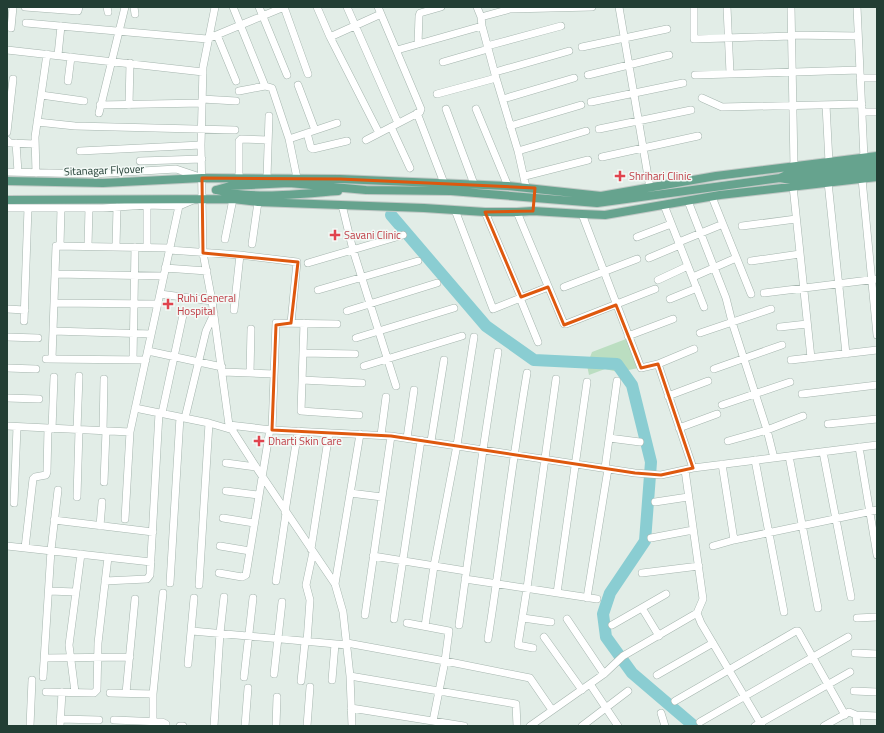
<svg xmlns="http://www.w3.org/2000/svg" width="884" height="733" font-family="'Titillium Web',sans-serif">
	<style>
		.green { fill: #bbdec1 }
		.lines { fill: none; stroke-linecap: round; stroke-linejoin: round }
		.river { stroke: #8acdd2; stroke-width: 12 }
		.minor-casing { stroke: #a5b5ae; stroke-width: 8 }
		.major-casing { stroke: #c1c9c6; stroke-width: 10 }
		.minor { stroke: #fff; stroke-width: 7 }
		.major { stroke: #66a38e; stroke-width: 8 }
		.marked { fill: none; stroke: #de580e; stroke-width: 3; stroke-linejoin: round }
		.health-dot { fill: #e0444e; stroke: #f3f9f6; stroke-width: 1.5 }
		.labels { text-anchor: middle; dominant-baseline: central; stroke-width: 3; stroke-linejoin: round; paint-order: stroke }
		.street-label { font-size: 11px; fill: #223e34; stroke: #f3f9f6 }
		.health-label { font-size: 11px; fill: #be3a42; stroke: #f3f9f6; text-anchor: start }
	</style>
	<rect width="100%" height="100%" fill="#e2ede7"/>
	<path class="green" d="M626,339L639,368L618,372L605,369L589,375L587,365L592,352Z"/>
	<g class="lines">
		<path class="river" d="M391,215L486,326L534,360L617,364L632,385L651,462L645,541L610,593L603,614L606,637L632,673L694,726"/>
		<g class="minor-casing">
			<path id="minor" d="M25,7L78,11L79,7
				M107,7L108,12
				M134,7L135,14
				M215,7L203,67L201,145L203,253L212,301L229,425L256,467L335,584L343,612L350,676L352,726
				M233,7L265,86
				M259,7L287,75
				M284,7L308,74
				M317,7L330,37L379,133
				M347,7L398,123
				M477,7L481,17
				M619,7L650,188
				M694,7V39L791,36
				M727,7L730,73
				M791,7L794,167
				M857,7L864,158
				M26,23L207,39L284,7
				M11,28L13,7
				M217,35L236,81
				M791,35L858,36
				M330,37L381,14
				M418,44L419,16L420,13L441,7
				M487,46L561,26
				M582,47L667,29
				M7,50L203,72
				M397,50L482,26
				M58,55L61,26
				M443,62L488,49
				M495,72L569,51
				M588,75L669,55
				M695,75L860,70
				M860,78H877
				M68,81L71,57
				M298,85L315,130
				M239,91L265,86L272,88L289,139L297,178
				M437,94L496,78
				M41,95L84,101
				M702,98L722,107L862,104
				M202,99L236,101
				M503,99L574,78
				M591,102L683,83
				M100,105L202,103
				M129,105L130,63
				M826,105L829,162
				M446,109L474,184
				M476,109L508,186
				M862,112H877
				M99,113L125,7
				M417,113L444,183
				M37,122L75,126L235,130
				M510,126L581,105
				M391,127L410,168
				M599,129L691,110
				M7,132L13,79
				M307,133L311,148L313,149L347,141
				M289,139L337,123
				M7,140L10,143L35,144
				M366,140L420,112L421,109L378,7
				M16,143L18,172
				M80,151L201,145
				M518,151L586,131
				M602,157L698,136
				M140,161L202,159
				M7,172L92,174L176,169L200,177
				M36,173L35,137L47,54
				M525,176L588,160
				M239,178V141L241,139L268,140
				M267,178L269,116
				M862,179L877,335
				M828,182L846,354
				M793,186L811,358
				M526,187L518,151L496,78L482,26L481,17L510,9L592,7
				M712,197L751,294
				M688,201L726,298L732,322L767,430L774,458
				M342,205L353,250L396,386
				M664,205L704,307
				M7,208H103L147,205L179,206L193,200
				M455,210L493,309L548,287
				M485,212L521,297
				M517,212L564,324H566L655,289
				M582,214L641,368L658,364L694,349
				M742,226L796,219
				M637,237L671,224
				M225,239L233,199
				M679,242L723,224
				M252,244L258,202
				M60,246L61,208
				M88,246L89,208
				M116,247L117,207
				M147,247V205
				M169,250L240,255L297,262L291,323
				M649,258L680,245
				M751,261L800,254
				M308,263L403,235
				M165,268L207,271
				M55,274L164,276
				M693,277L736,258
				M658,280L688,266
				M564,287L637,259
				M318,290L418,261
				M764,293L877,279
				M160,294L212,301
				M520,298L538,342
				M670,299L697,288
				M54,303L157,304
				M7,309L25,310
				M234,310L240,255
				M347,311L437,283
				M24,321L28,208
				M304,323L301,411L359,415
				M780,327L807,324
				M53,331L151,334
				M700,333L771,309
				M628,336L673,319
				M7,337L38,338
				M356,338L454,308
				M148,351L222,367
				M303,353L355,354
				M46,359L146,360
				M52,359L56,246L170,248
				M133,360L135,247
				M791,360L877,350
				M658,364L693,468
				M364,366L462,336
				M7,368L36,369
				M714,369L782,345
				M223,372L274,374
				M250,373L251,329
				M302,380L362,383
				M802,394L877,385
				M668,396L708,381
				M7,398L39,399
				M722,405L790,382
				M135,408L209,423L233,430
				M162,413L183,315
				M185,418L206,331L214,314
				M828,424L877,419
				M229,425L272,430L391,436L635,473L661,475L693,468L877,445
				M7,426L130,432
				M679,428L717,414
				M52,429L54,377
				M77,430L79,376
				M272,430L276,323L337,324
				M103,431L104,379
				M381,435L386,397
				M407,438L414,390
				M609,438L640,442
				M431,441L444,360
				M728,441L767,430L803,416
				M859,447L877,555
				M823,452L851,597
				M789,456L818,608
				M755,460L784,612
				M226,463L256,467
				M722,464L734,540
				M605,468L617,381
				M685,470L703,599L697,613L701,623L762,726
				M104,482L106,431
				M226,491L258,495
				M350,493L382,497
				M77,497L79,430
				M655,502L688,497
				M14,503L17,427
				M285,512L298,431
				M223,518L254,523
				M125,519L130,432L179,206
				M54,520L153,532
				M100,526L102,502
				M651,538L693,530
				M7,546L151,562
				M220,546L250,551
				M713,546L734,540L877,510
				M25,548L33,479L35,477L46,475L47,472L48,428
				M311,549L329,433
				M373,556L466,571
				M219,573L242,577L246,575L270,429
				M642,573L699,566
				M465,579L597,599
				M105,581L147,579L150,575L159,413
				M276,581L286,513
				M170,583L180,417
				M335,584L360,434
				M199,585L209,423
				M49,591L76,592
				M557,593L587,382
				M587,598L608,469
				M642,608L659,636
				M365,615L391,436
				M523,618L551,622
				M857,618L877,617
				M394,619L421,440
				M567,619L604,674
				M407,623L449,631L445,661L433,721
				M459,625L483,450L498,352
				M612,625L666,594
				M425,626L434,566L457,445L474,337
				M192,631L347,645
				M544,637L582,690
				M488,639C502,550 512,461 527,373
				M307,642L310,600L306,585L313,552
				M347,643L445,661L530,678L552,710
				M533,648L518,645L527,588L556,379
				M855,653L877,654
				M45,658L130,657
				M188,664L194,598
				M274,674L282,602
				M657,675L713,643
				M350,676L516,704L517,726
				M43,677L51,550L58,490
				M244,677L253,598
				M332,680L335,644
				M301,681L305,642
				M590,684L618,726
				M854,691L877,692
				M46,692L94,693L97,690L98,643L108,557
				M75,692L69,645L81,554
				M110,693L153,694
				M126,693L135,599
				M675,701L796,631H798L845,715
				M351,708L464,726
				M661,713L665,726
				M856,715L857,726
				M60,719L99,720
				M114,720L162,722L166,724V726
				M153,722V694L163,593
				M700,722L848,637
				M30,726L32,680
				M60,726L62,692
				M180,726H183
				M214,726L220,633L224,597
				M245,726L248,688
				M276,726L277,697
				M307,726L310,687
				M530,726L604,674L623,656L697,613
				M582,726L628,691
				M755,726L850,672
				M824,726L849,712L856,715L877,716"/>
		</g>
		<g class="major-casing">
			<path id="major" d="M780,178L791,180L877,170
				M7,181L103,183L202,178L340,179L508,186L601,196L716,176L877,156
				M216,190L230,186L289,183L366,190L451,191L597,203L780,178L791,173L877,162
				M216,190C255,200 298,194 338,191
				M7,200L233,199L258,202L424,208L485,212H517L533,211L582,214L605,215L720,195L877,177"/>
		</g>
		<use href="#minor" class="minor"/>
		<use href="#major" class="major"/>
	</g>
	<path class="marked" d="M202,178L340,179L535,188L533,211L485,212L521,297L548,287L564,325L616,305L641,368L658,364L693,468L661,475L635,473L391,436L272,430L276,325L291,323L298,262L203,253Z"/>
	<g class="health-dot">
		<path d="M618 170h4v4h4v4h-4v4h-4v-4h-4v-4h4z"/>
		<path d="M333 229h4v4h4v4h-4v4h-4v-4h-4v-4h4z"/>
		<path d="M166 298h4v4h4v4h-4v4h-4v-4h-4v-4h4z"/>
		<path d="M257 435h4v4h4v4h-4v4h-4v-4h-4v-4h4z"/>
	</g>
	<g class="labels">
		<g class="street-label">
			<text transform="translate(104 170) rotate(-2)">Sitanagar Flyover</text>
		</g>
		<g class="health-label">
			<text x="629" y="176">Shrihari Clinic</text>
			<text x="344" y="235">Savani Clinic</text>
			<text x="177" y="298">Ruhi General<tspan x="177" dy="13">Hospital</tspan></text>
			<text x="268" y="441">Dharti Skin Care</text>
		</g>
	</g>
	<rect width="884" height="733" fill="none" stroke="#223e34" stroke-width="16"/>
</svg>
